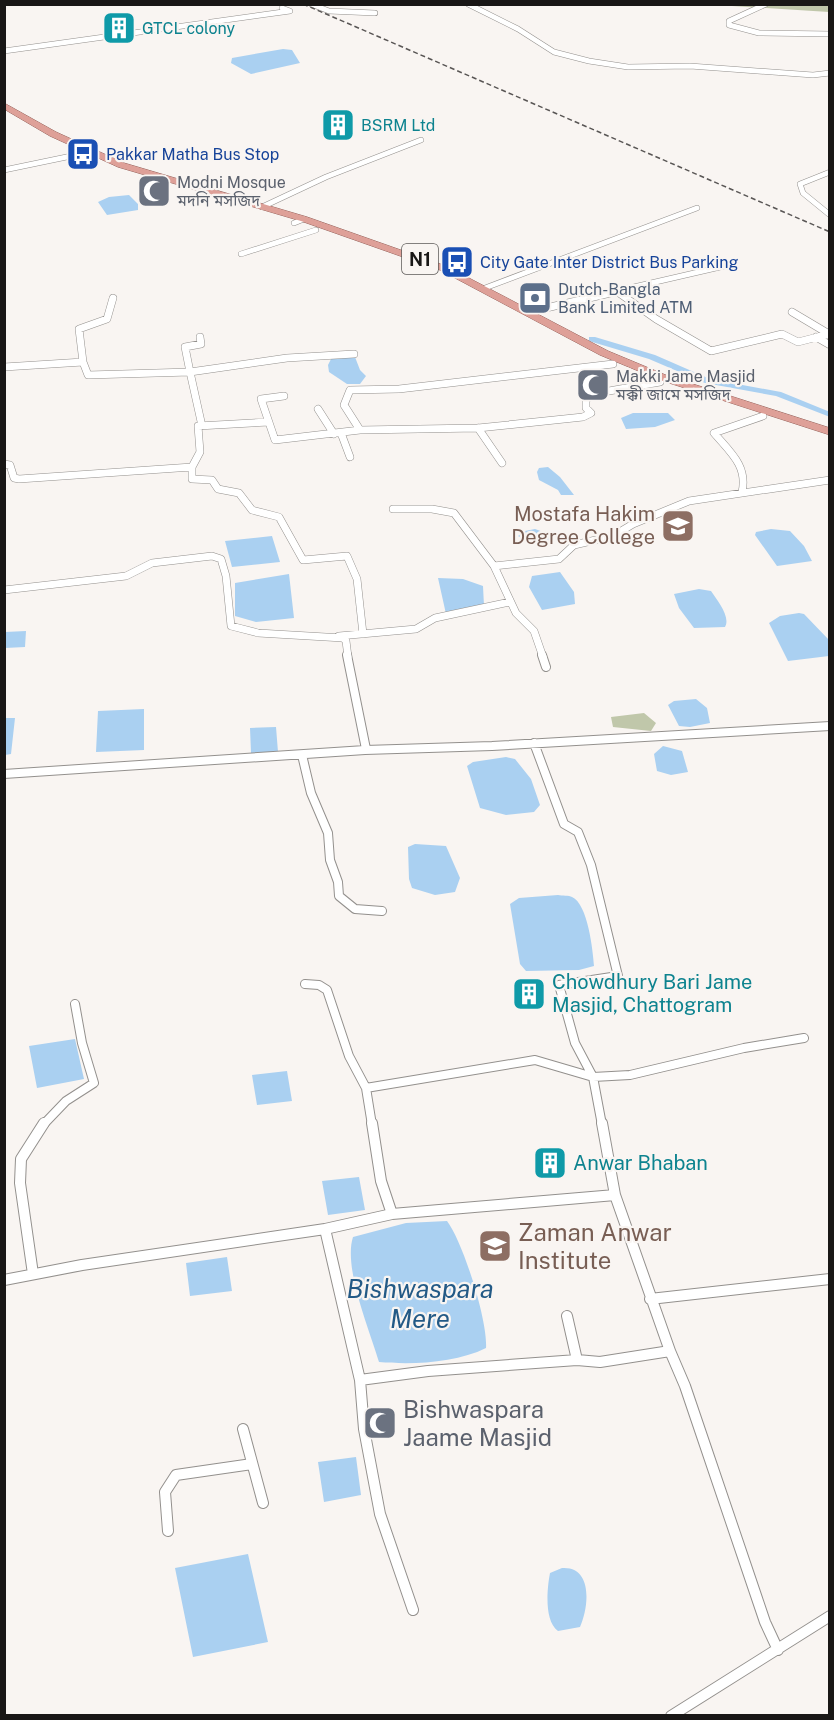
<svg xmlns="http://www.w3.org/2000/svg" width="834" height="1720" font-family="'Public Sans','Noto Sans Bengali',sans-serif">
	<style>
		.green { fill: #c0c7aa }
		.water { fill: #aad0f1 }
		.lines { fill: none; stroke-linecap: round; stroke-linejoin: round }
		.canal { fill: #aad0f1; fill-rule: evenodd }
		.minor-far3-casing { stroke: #93908d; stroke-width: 6 }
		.minor-far2-casing { stroke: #93908d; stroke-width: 8 }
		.minor-far1-casing { stroke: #93908d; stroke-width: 10 }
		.minor-casing { stroke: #93908d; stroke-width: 12 }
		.trunk-casing { stroke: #94615a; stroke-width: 1 }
		.minor-far3 { stroke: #fff; stroke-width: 5 }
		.minor-far2 { stroke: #fff; stroke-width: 7 }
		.minor-far1 { stroke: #fff; stroke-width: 8 }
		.minor { stroke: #fff; stroke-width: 10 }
		.trunk { fill: #dea098; fill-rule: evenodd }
		.rail { stroke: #595655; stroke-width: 1.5; stroke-dasharray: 5 3; stroke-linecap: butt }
		.labels { text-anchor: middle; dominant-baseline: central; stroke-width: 4.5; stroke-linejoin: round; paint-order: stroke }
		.far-culture-label { font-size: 16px; fill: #0d838f; stroke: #f9f5f2; text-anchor: start }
		.far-transit-label { font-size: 16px; fill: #164399; stroke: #f9f5f2; text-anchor: start }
		.far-worship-label { font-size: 16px; fill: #5b616d; stroke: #f9f5f2; text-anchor: start }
		.far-service-label { font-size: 16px; fill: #4e5e75; stroke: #f9f5f2; text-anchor: start }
		.shield { fill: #f9f5f2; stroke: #5c5a58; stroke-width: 1.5 }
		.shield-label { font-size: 18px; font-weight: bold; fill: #191716 }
		.education-label { font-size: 20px; fill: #785e54; stroke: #f9f5f2; text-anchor: end }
		.culture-label { font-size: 20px; fill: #0d838f; stroke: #f9f5f2; text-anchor: start }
		.near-education-label { font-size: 24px; fill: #785e54; stroke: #f9f5f2; text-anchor: start }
		.near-worship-label { font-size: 24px; fill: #5b616d; stroke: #f9f5f2; text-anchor: start }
		.near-water-label { font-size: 26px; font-style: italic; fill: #235a86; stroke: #f9f5f2 }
	</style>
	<rect width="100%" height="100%" fill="#f9f5f2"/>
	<path class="green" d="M716,5H829V12Z
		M644,713L656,723L651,731L613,727L611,717Z"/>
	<path class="water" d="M283,49L292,50L300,63L251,74L231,63L232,58Z
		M129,195L138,204V210L107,215L98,202L109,197Z
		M355,357L360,370L366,376L360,384H347L329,372L328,365L331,359Z
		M633,413H668L675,420L655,427L626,429L621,418Z
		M548,467L560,477L574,495H561L558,490L539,480L537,472L539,468Z
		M535,529L549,534L552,540L534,545L518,536L525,531Z
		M771,529L790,531L804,546L812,561L777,566L755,535L756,532Z
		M272,536L280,562L232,567L225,541Z
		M560,572L574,592L575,604L542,610L529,587L532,576Z
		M289,574L294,618L256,622L235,616V583Z
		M438,578L463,579L483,586L484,606L446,614Z
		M699,589L711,591C717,600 731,617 725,627L694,628L679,608L674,594Z
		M799,613L804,614L829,640V656L788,661L769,623L780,616Z
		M26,631L25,647L5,648V632Z
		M696,699L707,708L710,723L690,727L679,726L668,705L674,701Z
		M144,709V750L96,752L98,711Z
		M5,718H15L11,754L5,755Z
		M276,727L278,752L251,753L250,728Z
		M663,746L682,751L688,772L671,775L657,771L654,754Z
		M506,757L515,759L531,779L540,805L534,812L506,815L480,808L467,766L473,762Z
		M415,844L446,846L460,878L455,892L435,895L412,888L409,879L408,847Z
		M558,895C562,896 569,895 572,897C588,904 593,951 594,966L579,970L526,971L520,964L510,904L519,898Z
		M75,1039L84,1079L37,1088L29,1046Z
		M287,1071L292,1101L257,1105L252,1075Z
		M359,1177L365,1210L328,1215L322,1181Z
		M447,1221C463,1242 488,1321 486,1348C456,1363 412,1365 379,1362C370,1331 343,1268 353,1237L406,1223Z
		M227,1257L232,1291L190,1296L186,1263Z
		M356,1457L361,1495L324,1502L318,1462Z
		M248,1554L268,1642L193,1657L175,1568Z
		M562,1568C593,1566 589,1607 580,1627L558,1631C544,1621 547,1589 550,1573Z"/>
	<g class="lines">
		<path class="canal" d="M589,337H595L655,355L710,379L781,392L830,412V417L776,396L705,383L649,359L589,341Z"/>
		<g class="minor-far3-casing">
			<path id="minor-far3" d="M311,4L329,11L375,13
				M468,4L518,29L554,52L589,61L628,67L690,66L813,75L830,73
				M766,4L729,21V25L759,33L830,34
				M4,51L290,11L282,8
				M4,170L81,154
				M830,172L800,184L803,193L830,215
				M262,207L326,177L421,140
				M294,223L304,219
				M241,254L316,230
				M485,288L697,208
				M625,289L729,265"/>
		</g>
		<g class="minor-far2-casing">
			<path id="minor-far2" d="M619,293L656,319L711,351L782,334L798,342L829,334L792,312
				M529,312L632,288
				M816,337L830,345
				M83,362L79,329L107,319L113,298
				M613,364L399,389L350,390L344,405L360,430L478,428L583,417L591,413L586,408V400L592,394L660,382
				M4,367L83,362L88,375L190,372L185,347L201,344L200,337
				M284,396L261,399L275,440L360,430
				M318,409L334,434
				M269,422L198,426L200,452L192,467V479L212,480L218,489L239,493L252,510L279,517L303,560L347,556L357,579L363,634
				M202,426L190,372L287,358L354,354
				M478,428L502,463
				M341,433L350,457
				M4,464L10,465L14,478L19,479L192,467
				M742,492C748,466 730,452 714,433L763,416
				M393,509H432L454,513L494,566L559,559L574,545L613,536L633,524L689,501L830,480
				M494,566L516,613L534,631L543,657
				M4,590L126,576L152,563L212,556L221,559L226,576L231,626L258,633L343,638L346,641L348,657
				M339,636L416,629L435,618L510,602"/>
		</g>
		<g class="minor-far1-casing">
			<path id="minor-far1" d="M347,655L366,749
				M542,655L546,667
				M534,743L564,824L578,832L591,865L618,976L559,985L575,1043L593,1077L602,1125
				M302,755L311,793L328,833L330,860L338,882L339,896L355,909L382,911
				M4,774L365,750L492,746L830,726
				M305,984L319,985L327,990L349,1056L366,1088L372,1125
				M366,1088L535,1060L593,1077L630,1075L744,1048L804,1038
				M43,1125L66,1101L94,1083L82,1043L75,1004"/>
		</g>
		<g class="minor-casing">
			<path id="minor" d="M372,1123L381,1181L392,1214L615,1195L670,1351
				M602,1123L615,1195
				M392,1214L325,1229L360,1380L364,1429L380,1514L413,1610
				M33,1274L20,1183L21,1159L44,1123
				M4,1280L82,1265L325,1229
				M650,1299L830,1279
				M567,1316L577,1360L600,1362L670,1351L685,1386L765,1622L778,1650
				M360,1380L428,1371L577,1360
				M243,1429L263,1503
				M168,1531L165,1492L176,1475L252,1464
				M671,1716L830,1616"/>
		</g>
		<g class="trunk-casing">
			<path id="trunk" d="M4,103L56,132L124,163L307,217L446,266L608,351L668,376L830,428V435L660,380L600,355L440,270L301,221L118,167L50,136L4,109Z"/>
		</g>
		<use href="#minor-far3" class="minor-far3"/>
		<use href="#minor-far2" class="minor-far2"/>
		<use href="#minor-far1" class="minor-far1"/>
		<use href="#minor" class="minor"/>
		<use href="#trunk" class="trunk"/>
		<path class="rail" d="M303,4L830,232"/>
	</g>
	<defs>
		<g id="building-square" transform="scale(1.725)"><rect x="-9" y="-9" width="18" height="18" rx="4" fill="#0f9aa8" stroke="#f9f5f2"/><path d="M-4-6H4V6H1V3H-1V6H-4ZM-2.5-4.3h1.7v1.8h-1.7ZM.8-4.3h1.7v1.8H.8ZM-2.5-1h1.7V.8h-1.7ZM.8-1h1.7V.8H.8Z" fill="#fff"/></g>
		<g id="bus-square" transform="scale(1.725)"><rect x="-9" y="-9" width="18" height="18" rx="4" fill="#1a4fb4" stroke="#f9f5f2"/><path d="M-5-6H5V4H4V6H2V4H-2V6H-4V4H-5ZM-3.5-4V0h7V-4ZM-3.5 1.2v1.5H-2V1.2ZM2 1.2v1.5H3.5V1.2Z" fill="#fff"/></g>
		<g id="mosque-square" transform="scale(1.725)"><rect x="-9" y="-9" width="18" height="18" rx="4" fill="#6b7280" stroke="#f9f5f2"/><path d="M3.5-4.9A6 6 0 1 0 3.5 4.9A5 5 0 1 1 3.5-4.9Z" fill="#fff"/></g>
		<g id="bank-square" transform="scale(1.725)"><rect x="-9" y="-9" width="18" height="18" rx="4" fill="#5c6f8a" stroke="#f9f5f2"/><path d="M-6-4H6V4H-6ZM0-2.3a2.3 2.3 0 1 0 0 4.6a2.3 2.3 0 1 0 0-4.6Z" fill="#fff"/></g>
		<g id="university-square" transform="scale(1.725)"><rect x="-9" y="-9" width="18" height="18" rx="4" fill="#8d6e63" stroke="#f9f5f2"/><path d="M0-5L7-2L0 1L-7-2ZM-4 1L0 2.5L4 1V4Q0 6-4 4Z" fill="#fff"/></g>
		<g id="school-square" transform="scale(1.725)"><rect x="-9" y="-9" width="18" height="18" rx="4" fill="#8d6e63" stroke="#f9f5f2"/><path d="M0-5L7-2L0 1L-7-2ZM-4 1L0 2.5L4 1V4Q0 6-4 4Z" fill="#fff"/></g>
	</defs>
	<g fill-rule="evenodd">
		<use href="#building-square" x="119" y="28"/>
		<use href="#building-square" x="338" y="125"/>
		<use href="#bus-square" x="83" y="154"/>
		<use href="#mosque-square" x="154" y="191"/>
		<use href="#bus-square" x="457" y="262"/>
		<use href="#bank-square" x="535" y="298"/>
		<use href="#mosque-square" x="593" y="385"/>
		<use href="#university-square" x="678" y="526"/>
		<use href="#building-square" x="529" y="994"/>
		<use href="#building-square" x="550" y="1163"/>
		<use href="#school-square" x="495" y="1246"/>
		<use href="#mosque-square" x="380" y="1423"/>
	</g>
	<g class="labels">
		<g class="far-culture-label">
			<text x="142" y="28">GTCL colony</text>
			<text x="361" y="125">BSRM Ltd</text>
		</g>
		<g class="far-transit-label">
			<text x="106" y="154">Pakkar Matha Bus Stop</text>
			<text x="480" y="262">City Gate Inter District Bus Parking</text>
		</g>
		<g class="far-worship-label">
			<text x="177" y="182">Modni Mosque<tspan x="177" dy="18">মদনি মসজিদ</tspan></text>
			<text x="616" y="376">Makki Jame Masjid<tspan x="616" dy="18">মক্কী জামে মসজিদ</tspan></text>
		</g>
		<g class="far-service-label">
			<text x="558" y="289">Dutch-Bangla<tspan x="558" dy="18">Bank Limited ATM</tspan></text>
		</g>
		<rect class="shield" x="402" y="244" width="36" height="30" rx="4.5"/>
		<g class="shield-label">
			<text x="420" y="259">N1</text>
		</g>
		<g class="education-label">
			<text x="655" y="514">Mostafa Hakim<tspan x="655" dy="23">Degree College</tspan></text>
		</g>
		<g class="culture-label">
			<text x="552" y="982">Chowdhury Bari Jame<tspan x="552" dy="23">Masjid, Chattogram</tspan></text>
			<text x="573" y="1163">Anwar Bhaban</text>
		</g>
		<g class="near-education-label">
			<text x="518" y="1232">Zaman Anwar<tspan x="518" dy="28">Institute</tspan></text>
		</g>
		<g class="near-worship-label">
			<text x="403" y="1409">Bishwaspara<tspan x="403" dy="28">Jaame Masjid</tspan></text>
		</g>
		<g class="near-water-label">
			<text x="420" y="1288">Bishwaspara<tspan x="420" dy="30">Mere</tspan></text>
		</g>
	</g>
	<rect width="834" height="1720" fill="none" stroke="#191716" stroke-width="12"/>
</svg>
